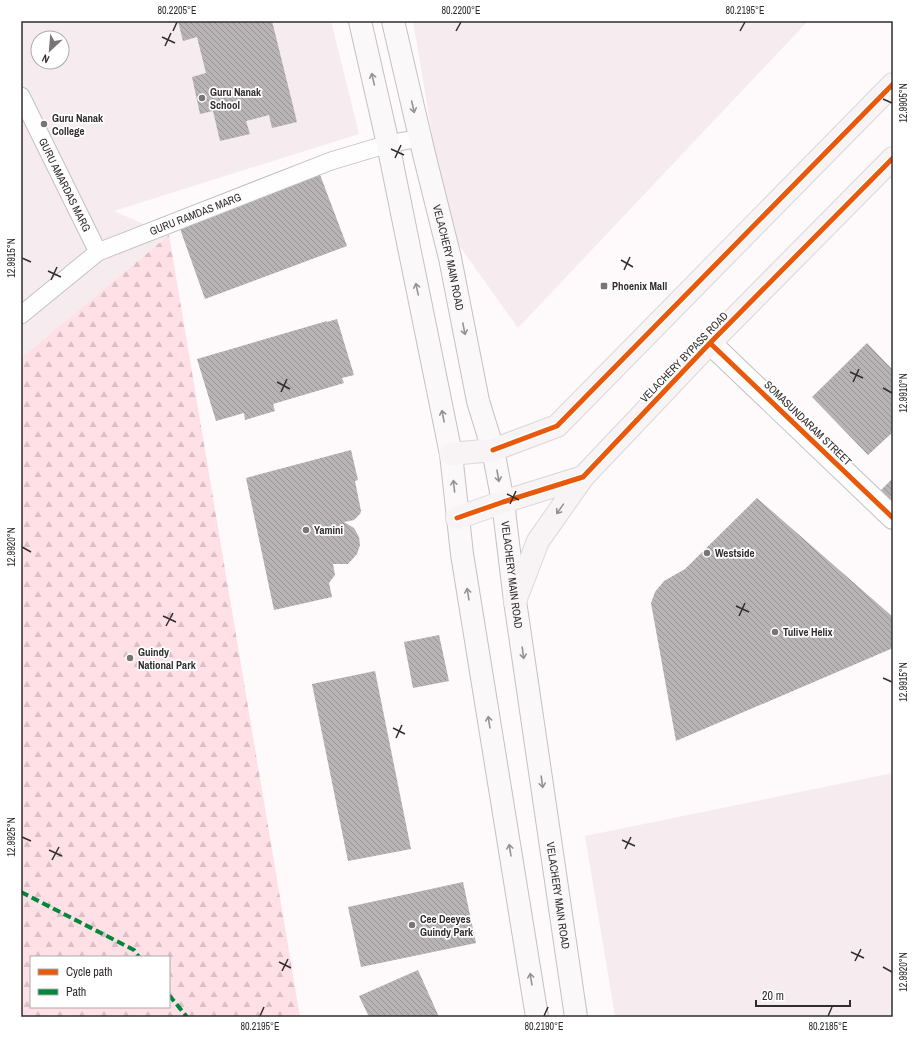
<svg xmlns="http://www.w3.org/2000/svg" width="914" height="1038" font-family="'Archivo Narrow',sans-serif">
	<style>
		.built { fill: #f6ebee; fill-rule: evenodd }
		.forest { fill: url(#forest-firs); fill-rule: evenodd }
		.building { fill: url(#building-back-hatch) }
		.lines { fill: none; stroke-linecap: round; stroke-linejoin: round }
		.service-casing { stroke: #c4c1c2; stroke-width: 19 }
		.minor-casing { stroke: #c4c1c2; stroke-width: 24 }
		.secondary-casing { stroke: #c4c1c2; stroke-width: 24 }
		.primary-casing { stroke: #dad8d8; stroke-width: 24 }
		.service { stroke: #fffefe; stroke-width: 17 }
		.minor { stroke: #fffefe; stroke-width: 22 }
		.secondary { stroke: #fbf8f9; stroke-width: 22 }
		.primary { stroke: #f8f3f4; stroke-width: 22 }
		.quiet { stroke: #00873e; stroke-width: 4; stroke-dasharray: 8 4; stroke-linecap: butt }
		.cycleway-casing { stroke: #fff; stroke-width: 8 }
		.cycleway { stroke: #e8590c; stroke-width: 5 }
		.oneway { stroke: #969294 }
		.oneway2 { stroke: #949091 }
		.ticks { fill: none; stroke: #312d2e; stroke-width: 1.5 }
		.poi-dot { fill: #797576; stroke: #fff; stroke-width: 1.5 }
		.labels { text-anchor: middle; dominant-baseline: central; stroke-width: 3.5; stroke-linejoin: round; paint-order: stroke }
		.poi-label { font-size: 11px; font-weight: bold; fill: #312d2e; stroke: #fff; text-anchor: start }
		.street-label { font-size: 11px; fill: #312d2e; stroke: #fff }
		.neatline { fill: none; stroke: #312d2e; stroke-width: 1.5 }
		.ticks-label { font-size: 10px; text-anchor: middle; fill: #312d2e }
	</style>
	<defs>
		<pattern id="forest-firs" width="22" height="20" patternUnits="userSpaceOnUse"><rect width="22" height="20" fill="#fee0e6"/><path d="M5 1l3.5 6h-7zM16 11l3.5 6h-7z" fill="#dac0c6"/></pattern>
		<pattern id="building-back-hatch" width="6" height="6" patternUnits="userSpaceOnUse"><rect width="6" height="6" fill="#b8b4b5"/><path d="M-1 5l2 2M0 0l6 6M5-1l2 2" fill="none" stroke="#969394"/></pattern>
	</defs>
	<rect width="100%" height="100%" fill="#fefafb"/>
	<path class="built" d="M21,21H331L359,134L114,211L169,235L21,358ZM38,38H62V62H38Z
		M413,21H808L518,328L448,230Z
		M893,773V1017H615L585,836Z"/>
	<path class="forest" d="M169,235L300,1017H21V358ZM31,957H169V1007H31Z"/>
	<path class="building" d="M178,21H272L297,122L272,128L269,115L246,121L250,134L220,141L213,111L200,114L192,77L206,73L197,37L183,41Z
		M319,172L347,246L205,299L179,226Z
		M337,319L354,375L342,378L344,383L273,404L275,411L245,420L244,413L216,421L197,359L327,321V322Z
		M867,343L893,370V432L868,455L812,397Z
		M351,450L358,480L355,481L361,511L360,514L354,520L344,522L354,528L359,537L360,545L357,554L348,564H333L335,575L329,583L332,597L274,610L246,478Z
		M893,478V508L878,493Z
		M757,498L893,617V648L676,741L651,603L655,592L664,581L685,569Z
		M439,635L449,681L413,688L404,642Z
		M375,671L411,849L348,861L312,684Z
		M463,882L476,943L361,967L348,907Z
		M418,970L439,1017H369L359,996Z"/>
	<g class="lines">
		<g class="service-casing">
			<g id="service">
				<path id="s1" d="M21,96L98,252"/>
				<path id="s2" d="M21,315L98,252L331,161L388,144L420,138"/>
			</g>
		</g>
		<g class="minor-casing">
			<path id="minor" d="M710,343L893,518"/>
		</g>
		<g class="secondary-casing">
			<g id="secondary">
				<path d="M360,21L388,144L451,454L462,554L537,1017"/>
				<path id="s3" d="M393,21L424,154L450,258L478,401L493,450L503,502L515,601L576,1017"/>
			</g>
		</g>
		<g class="primary-casing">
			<path id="primary" d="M451,454L493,450L557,426L893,84
				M457,518L503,502L583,477
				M515,601L538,541L583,477L710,343L893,158"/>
		</g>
		<use href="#service" class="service"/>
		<use href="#minor" class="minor"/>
		<use href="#secondary" class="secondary"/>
		<use href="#primary" class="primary"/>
		<path class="quiet" d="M21,892L134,950L139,957
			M169,995L187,1017"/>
		<g class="cycleway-casing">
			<path id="cycleway" d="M710,343L893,518
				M493,450L557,426L893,84
				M457,518L503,502L583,477L710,343L893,158"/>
		</g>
		<use href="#cycleway" class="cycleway"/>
	</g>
	<defs><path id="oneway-shaft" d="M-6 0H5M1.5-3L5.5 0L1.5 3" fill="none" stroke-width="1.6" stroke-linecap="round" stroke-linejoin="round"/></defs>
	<g class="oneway">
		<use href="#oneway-shaft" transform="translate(373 79) rotate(-103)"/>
		<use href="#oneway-shaft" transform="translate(413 107) rotate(77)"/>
		<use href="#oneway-shaft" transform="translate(417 289) rotate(-102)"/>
		<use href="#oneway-shaft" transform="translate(464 329) rotate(79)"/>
		<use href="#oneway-shaft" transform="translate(443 416) rotate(-101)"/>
		<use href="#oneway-shaft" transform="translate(498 476) rotate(80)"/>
		<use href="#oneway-shaft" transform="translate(454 486) rotate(-96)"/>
		<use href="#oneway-shaft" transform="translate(468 594) rotate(-99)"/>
		<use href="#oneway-shaft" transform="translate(523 653) rotate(82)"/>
		<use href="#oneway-shaft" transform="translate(489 722) rotate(-99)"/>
		<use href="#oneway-shaft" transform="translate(542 782) rotate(82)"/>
		<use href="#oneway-shaft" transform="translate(510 850) rotate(-99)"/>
		<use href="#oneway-shaft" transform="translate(531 979) rotate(-99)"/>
	</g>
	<use class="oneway2" href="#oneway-shaft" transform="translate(560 509) rotate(125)"/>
	<path class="ticks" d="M173,31L177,22M456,31L461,22M740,31L745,22M162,37L175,43M165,46L171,33M883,99L892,103M391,149L404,155M395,158L401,145M22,258L31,262M621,260L633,267M624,270L630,257M48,271L61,277M51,280L57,267M850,372L863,378M277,382L290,389M853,382L859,369M883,388L892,393M281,392L287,379M507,494L519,500M510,504L516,491M22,547L31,552M736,606L749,612M163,616L176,622M739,616L745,603M166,626L173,613M883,678L892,682M393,728L405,734M396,738L402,725M22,837L31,841M622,840L635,846M625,849L631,837M49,850L62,856M52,860L59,847M851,952L864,958M855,961L861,949M279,962L291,968M883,967L892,972M282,971L288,959M260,1016L264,1007M544,1016L548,1007M828,1016L832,1007"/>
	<g class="poi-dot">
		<circle cx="202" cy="98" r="4"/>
		<circle cx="44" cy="124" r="4"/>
		<rect x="600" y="282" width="8" height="8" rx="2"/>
		<circle cx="306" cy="530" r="4"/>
		<circle cx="707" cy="553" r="4"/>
		<circle cx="775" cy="632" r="4"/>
		<circle cx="130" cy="658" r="4"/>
		<circle cx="412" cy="925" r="4"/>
	</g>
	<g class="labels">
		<g class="poi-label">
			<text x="210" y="92">Guru Nanak<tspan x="210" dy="13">School</tspan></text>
			<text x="52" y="118">Guru Nanak<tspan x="52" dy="13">College</tspan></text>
			<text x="612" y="286">Phoenix Mall</text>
			<text x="314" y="530">Yamini</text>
			<text x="715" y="553">Westside</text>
			<text x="783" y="632">Tulive Helix</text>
			<text x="138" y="652">Guindy<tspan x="138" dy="13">National Park</tspan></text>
			<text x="420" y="919">Cee Deeyes<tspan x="420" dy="13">Guindy Park</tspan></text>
		</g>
		<g class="street-label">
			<text stroke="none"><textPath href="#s1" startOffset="99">GURU AMARDAS MARG</textPath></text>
			<text stroke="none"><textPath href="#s2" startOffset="204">GURU RAMDAS MARG</textPath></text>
			<text stroke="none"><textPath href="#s3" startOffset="243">VELACHERY MAIN ROAD</textPath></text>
			<text transform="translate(684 357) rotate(-46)">VELACHERY BYPASS ROAD</text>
			<text transform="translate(808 423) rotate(44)">SOMASUNDARAM STREET</text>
			<text stroke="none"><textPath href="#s3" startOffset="567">VELACHERY MAIN ROAD</textPath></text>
			<text stroke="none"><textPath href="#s3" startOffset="891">VELACHERY MAIN ROAD</textPath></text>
		</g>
	</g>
	<rect width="914" height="1038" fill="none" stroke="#ffffff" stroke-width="44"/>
	<rect x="30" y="956" width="140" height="52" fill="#ffffff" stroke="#adabab"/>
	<rect x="38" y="969" width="20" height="6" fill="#e8590c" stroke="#adabab"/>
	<text x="66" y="976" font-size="12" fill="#312d2e">Cycle path</text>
	<rect x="38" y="989" width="20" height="6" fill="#00873e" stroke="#adabab"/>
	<text x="66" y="996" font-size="12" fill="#312d2e">Path</text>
	<g transform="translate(50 50) rotate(206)"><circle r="19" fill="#ffffff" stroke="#adabab"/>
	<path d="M0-3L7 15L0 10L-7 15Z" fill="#797576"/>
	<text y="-6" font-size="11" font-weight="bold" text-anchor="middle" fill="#312d2e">N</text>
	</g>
	<path d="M756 1000v6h94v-6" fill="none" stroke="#312d2e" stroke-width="2"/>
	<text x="762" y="1000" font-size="12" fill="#312d2e" stroke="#ffffff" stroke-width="3" paint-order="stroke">20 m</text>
	<rect x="22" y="22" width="870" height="994" class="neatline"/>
	<g class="ticks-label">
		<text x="177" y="14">80.2205°E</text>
		<text x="461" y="14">80.2200°E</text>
		<text x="745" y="14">80.2195°E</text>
		<text transform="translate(903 103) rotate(-90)" y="4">12.9905°N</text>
		<text transform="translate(11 258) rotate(-90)" y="4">12.9915°N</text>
		<text transform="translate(903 393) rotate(-90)" y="4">12.9910°N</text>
		<text transform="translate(11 547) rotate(-90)" y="4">12.9920°N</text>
		<text transform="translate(903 682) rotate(-90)" y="4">12.9915°N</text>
		<text transform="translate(11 837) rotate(-90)" y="4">12.9925°N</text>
		<text transform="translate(903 972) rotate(-90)" y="4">12.9920°N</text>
		<text x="260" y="1030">80.2195°E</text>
		<text x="544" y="1030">80.2190°E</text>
		<text x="828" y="1030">80.2185°E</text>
	</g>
</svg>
